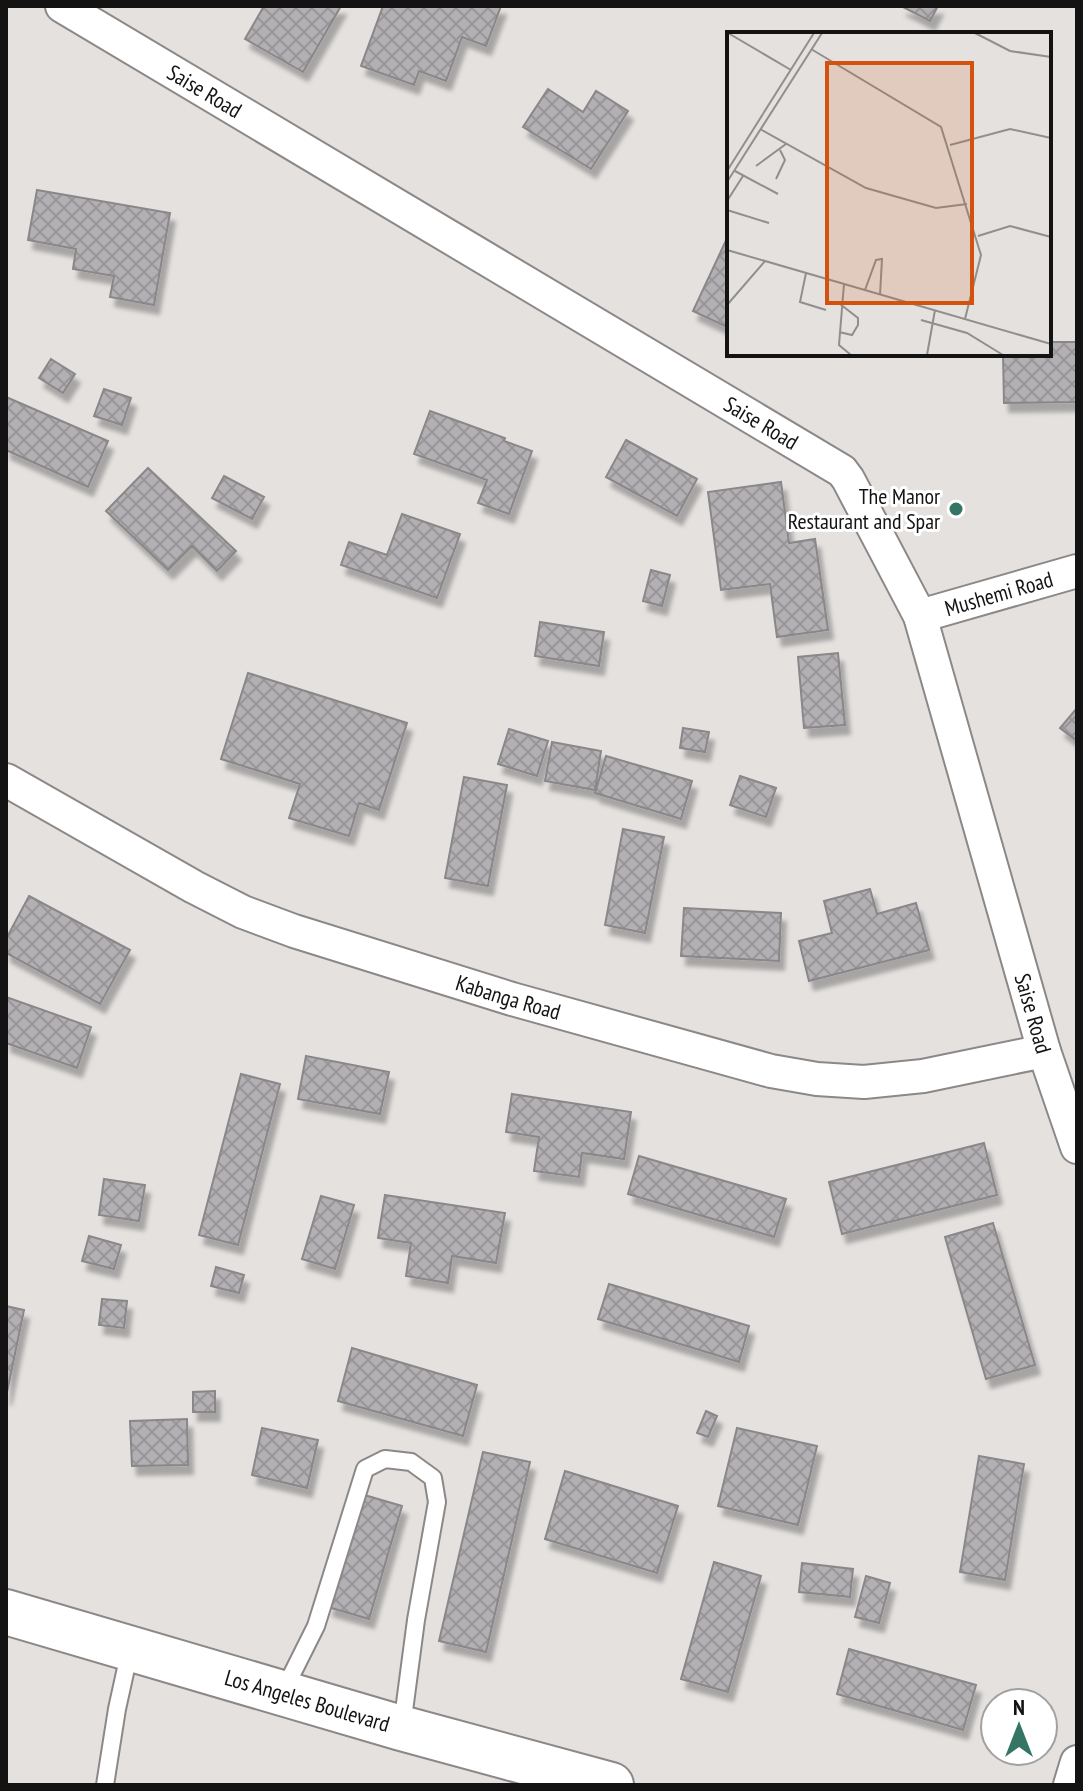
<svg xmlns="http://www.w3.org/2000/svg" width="1083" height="1791" font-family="'PT Sans Narrow',sans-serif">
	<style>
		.building { fill: url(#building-cross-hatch); stroke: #898789; stroke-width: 2; filter: url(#shadow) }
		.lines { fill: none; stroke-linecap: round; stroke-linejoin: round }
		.lane-casing { stroke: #8b8887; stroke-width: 20 }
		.street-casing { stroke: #8b8887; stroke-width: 36 }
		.secondary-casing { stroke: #8b8887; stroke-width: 48 }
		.lane { stroke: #fff; stroke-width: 16 }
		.street { stroke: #fff; stroke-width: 32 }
		.secondary { stroke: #fff; stroke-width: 44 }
		.poi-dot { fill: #357565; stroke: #fff; stroke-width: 3 }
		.labels { text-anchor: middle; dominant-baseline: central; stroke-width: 6; stroke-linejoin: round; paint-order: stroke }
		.street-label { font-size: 22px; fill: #141313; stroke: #fff }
		.poi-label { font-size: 22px; fill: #141313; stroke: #fff; text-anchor: end }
		.inset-road { fill: none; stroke: #918f8d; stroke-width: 2 }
		.view { fill: #d3520d; fill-opacity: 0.15; stroke: #d3520d; stroke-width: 4 }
		.inset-edge { fill: none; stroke: #141313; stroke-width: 4 }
	</style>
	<defs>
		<pattern id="building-cross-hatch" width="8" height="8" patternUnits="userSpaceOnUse" patternTransform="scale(2)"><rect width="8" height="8" fill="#b2b0b3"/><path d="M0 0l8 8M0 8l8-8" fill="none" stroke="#989699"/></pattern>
		<filter id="shadow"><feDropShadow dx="5" dy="9" stdDeviation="2" flood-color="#0004"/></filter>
	</defs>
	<rect width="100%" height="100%" fill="#e4e1df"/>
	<path class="building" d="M264,6H341L303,72L245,39Z
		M383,6H501L486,46L462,37L446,81L419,71L414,85L361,66Z
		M901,6H938L930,21Z
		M548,89L583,112L596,91L628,111L591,169L523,127Z
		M37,190L170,213L154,305L110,297L114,276L73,269L76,249L28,240Z
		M729,234V328L693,311Z
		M1049,342H1077V402L1004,403L1003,354H1049Z
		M51,359L75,374L63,393L39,378Z
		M104,389L131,398L122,425L94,416Z
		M6,397L108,441L88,487L6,450Z
		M430,411L505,438L504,441L532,451L509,514L478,503L487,480L414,454Z
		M626,440L697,479L677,516L606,477Z
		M148,468L236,551L217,571L192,546L168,570L106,511Z
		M224,476L264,497L252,519L212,498Z
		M781,482L789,543L815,539L828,630L777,637L770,584L721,590L708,492Z
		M402,514L460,534L437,598L341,565L349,542L387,555Z
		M651,570L670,575L662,606L643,601Z
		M540,622L604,632L599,666L535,656Z
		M838,653L845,725L804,728L798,657Z
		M248,673L407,723L379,810L359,803L349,836L289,818L300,784L221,759Z
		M1077,708V741L1060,728Z
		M683,728L709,732L705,752L680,748Z
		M509,729L548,741L537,776L498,764Z
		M552,742L601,751L595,790L545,781Z
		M606,756L692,781L681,819L595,793Z
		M740,776L776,788L766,817L730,805Z
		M464,777L507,785L488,886L445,878Z
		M623,829L664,837L645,933L605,925Z
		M870,889L877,914L916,903L929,950L809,981L799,941L832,933L824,901Z
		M29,896L130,950L100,1004L6,953V939Z
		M684,908L781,913L779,961L681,956Z
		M6,997L91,1027L77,1068L6,1043Z
		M306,1056L389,1072L380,1114L298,1099Z
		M241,1074L280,1084L238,1245L199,1235Z
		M512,1094L631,1112L624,1159L582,1153L579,1177L534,1171L539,1137L506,1132Z
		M984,1143L997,1195L842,1234L829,1182Z
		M639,1156L786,1199L774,1237L628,1194Z
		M104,1179L145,1185L139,1221L99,1215Z
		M385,1195L505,1213L496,1263L452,1256L448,1283L406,1276L411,1243L378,1238Z
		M321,1196L354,1205L335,1269L302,1259Z
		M993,1223L1035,1365L986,1379L945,1237Z
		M89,1236L121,1245L114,1269L82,1261Z
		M216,1267L244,1275L239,1293L211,1286Z
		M609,1284L749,1326L739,1362L598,1319Z
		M102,1299L127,1301L124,1328L99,1325Z
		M6,1306L24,1310L6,1397Z
		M352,1348L477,1385L463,1436L338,1401Z
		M215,1391V1412H193V1392Z
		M706,1411L717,1416L708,1437L697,1433Z
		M187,1419L188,1465L132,1466L130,1421Z
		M262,1428L318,1440L307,1488L252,1475Z
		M737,1428L817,1446L798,1525L718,1506Z
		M483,1452L530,1462L486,1652L439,1641Z
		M979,1456L1024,1464L1005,1580L960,1572Z
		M565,1471L678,1506L657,1573L545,1539Z
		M361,1494L402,1506L369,1619L328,1607Z
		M714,1562L761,1576L728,1692L681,1679Z
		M802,1563L853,1569L850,1597L799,1592Z
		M866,1576L890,1583L879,1623L855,1617Z
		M849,1649L976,1685L963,1730L837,1694Z"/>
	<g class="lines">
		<g class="lane-casing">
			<path id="lane" d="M283,1692L316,1626L365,1469L385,1459L411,1462L433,1478L437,1502L416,1620L402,1726
				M105,1785L117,1709L130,1650"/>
		</g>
		<g class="street-casing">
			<g id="street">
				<path id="s1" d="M62,6L842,471L848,479L920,616L1044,1051L1077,1147"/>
				<path id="s2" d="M920,616L1077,571"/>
				<path id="s3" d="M6,780L194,887L243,912L294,931L512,999L771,1071L817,1079L864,1082L923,1076L1044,1051"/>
				<path d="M1070,1785L1077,1762"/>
			</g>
		</g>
		<g class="secondary-casing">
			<g id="secondary">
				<path id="s4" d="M6,1612L401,1728L611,1785"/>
			</g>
		</g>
		<use href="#lane" class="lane"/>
		<use href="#street" class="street"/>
		<use href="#secondary" class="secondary"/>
	</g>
	<circle class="poi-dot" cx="956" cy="509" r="8"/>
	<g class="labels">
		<g class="street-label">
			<text stroke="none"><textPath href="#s1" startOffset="166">Saise Road</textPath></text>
			<text stroke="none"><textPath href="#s1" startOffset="814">Saise Road</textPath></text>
			<text stroke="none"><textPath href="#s2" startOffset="82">Mushemi Road</textPath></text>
			<text stroke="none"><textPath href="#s3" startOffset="550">Kabanga Road</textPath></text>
			<text stroke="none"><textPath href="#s1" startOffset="1486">Saise Road</textPath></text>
			<text stroke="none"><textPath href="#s4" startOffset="314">Los Angeles Boulevard</textPath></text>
		</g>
		<g class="poi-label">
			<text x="940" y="496">The Manor<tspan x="940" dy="25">Restaurant and Spar</tspan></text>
		</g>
	</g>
	<g transform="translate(727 32)">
		<rect width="324" height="324" fill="#e4e1df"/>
		<path class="inset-road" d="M1,1L64,38M248,1L283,19L324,25M84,17L214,95L254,223L238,287M33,97L139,156L209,176L240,172M223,113L283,97L324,106M29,134L59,112M0,139L87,1M8,139L51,162M49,147L58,128L53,118M0,150L95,1M0,169L16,144M0,178L42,191M251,204L283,194L324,205M0,218L324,312M79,241L73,270L99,278M117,252L112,313L124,323M138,258L149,228L155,227L153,263M0,273L38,229M194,288L240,301L276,323M112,300L125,303L131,293V286L113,272M200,323L208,278"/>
		<path class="view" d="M100,31H245V271H100Z"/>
		<rect width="324" height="324" class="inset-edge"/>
	</g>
	<rect width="1083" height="1791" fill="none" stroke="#141313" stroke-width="16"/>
	<g transform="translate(1019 1727)"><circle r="38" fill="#ffffff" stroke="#a1a1a1" stroke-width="2"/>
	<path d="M0-6L14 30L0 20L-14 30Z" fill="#357565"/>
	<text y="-12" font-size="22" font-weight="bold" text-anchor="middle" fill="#141313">N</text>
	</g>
</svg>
